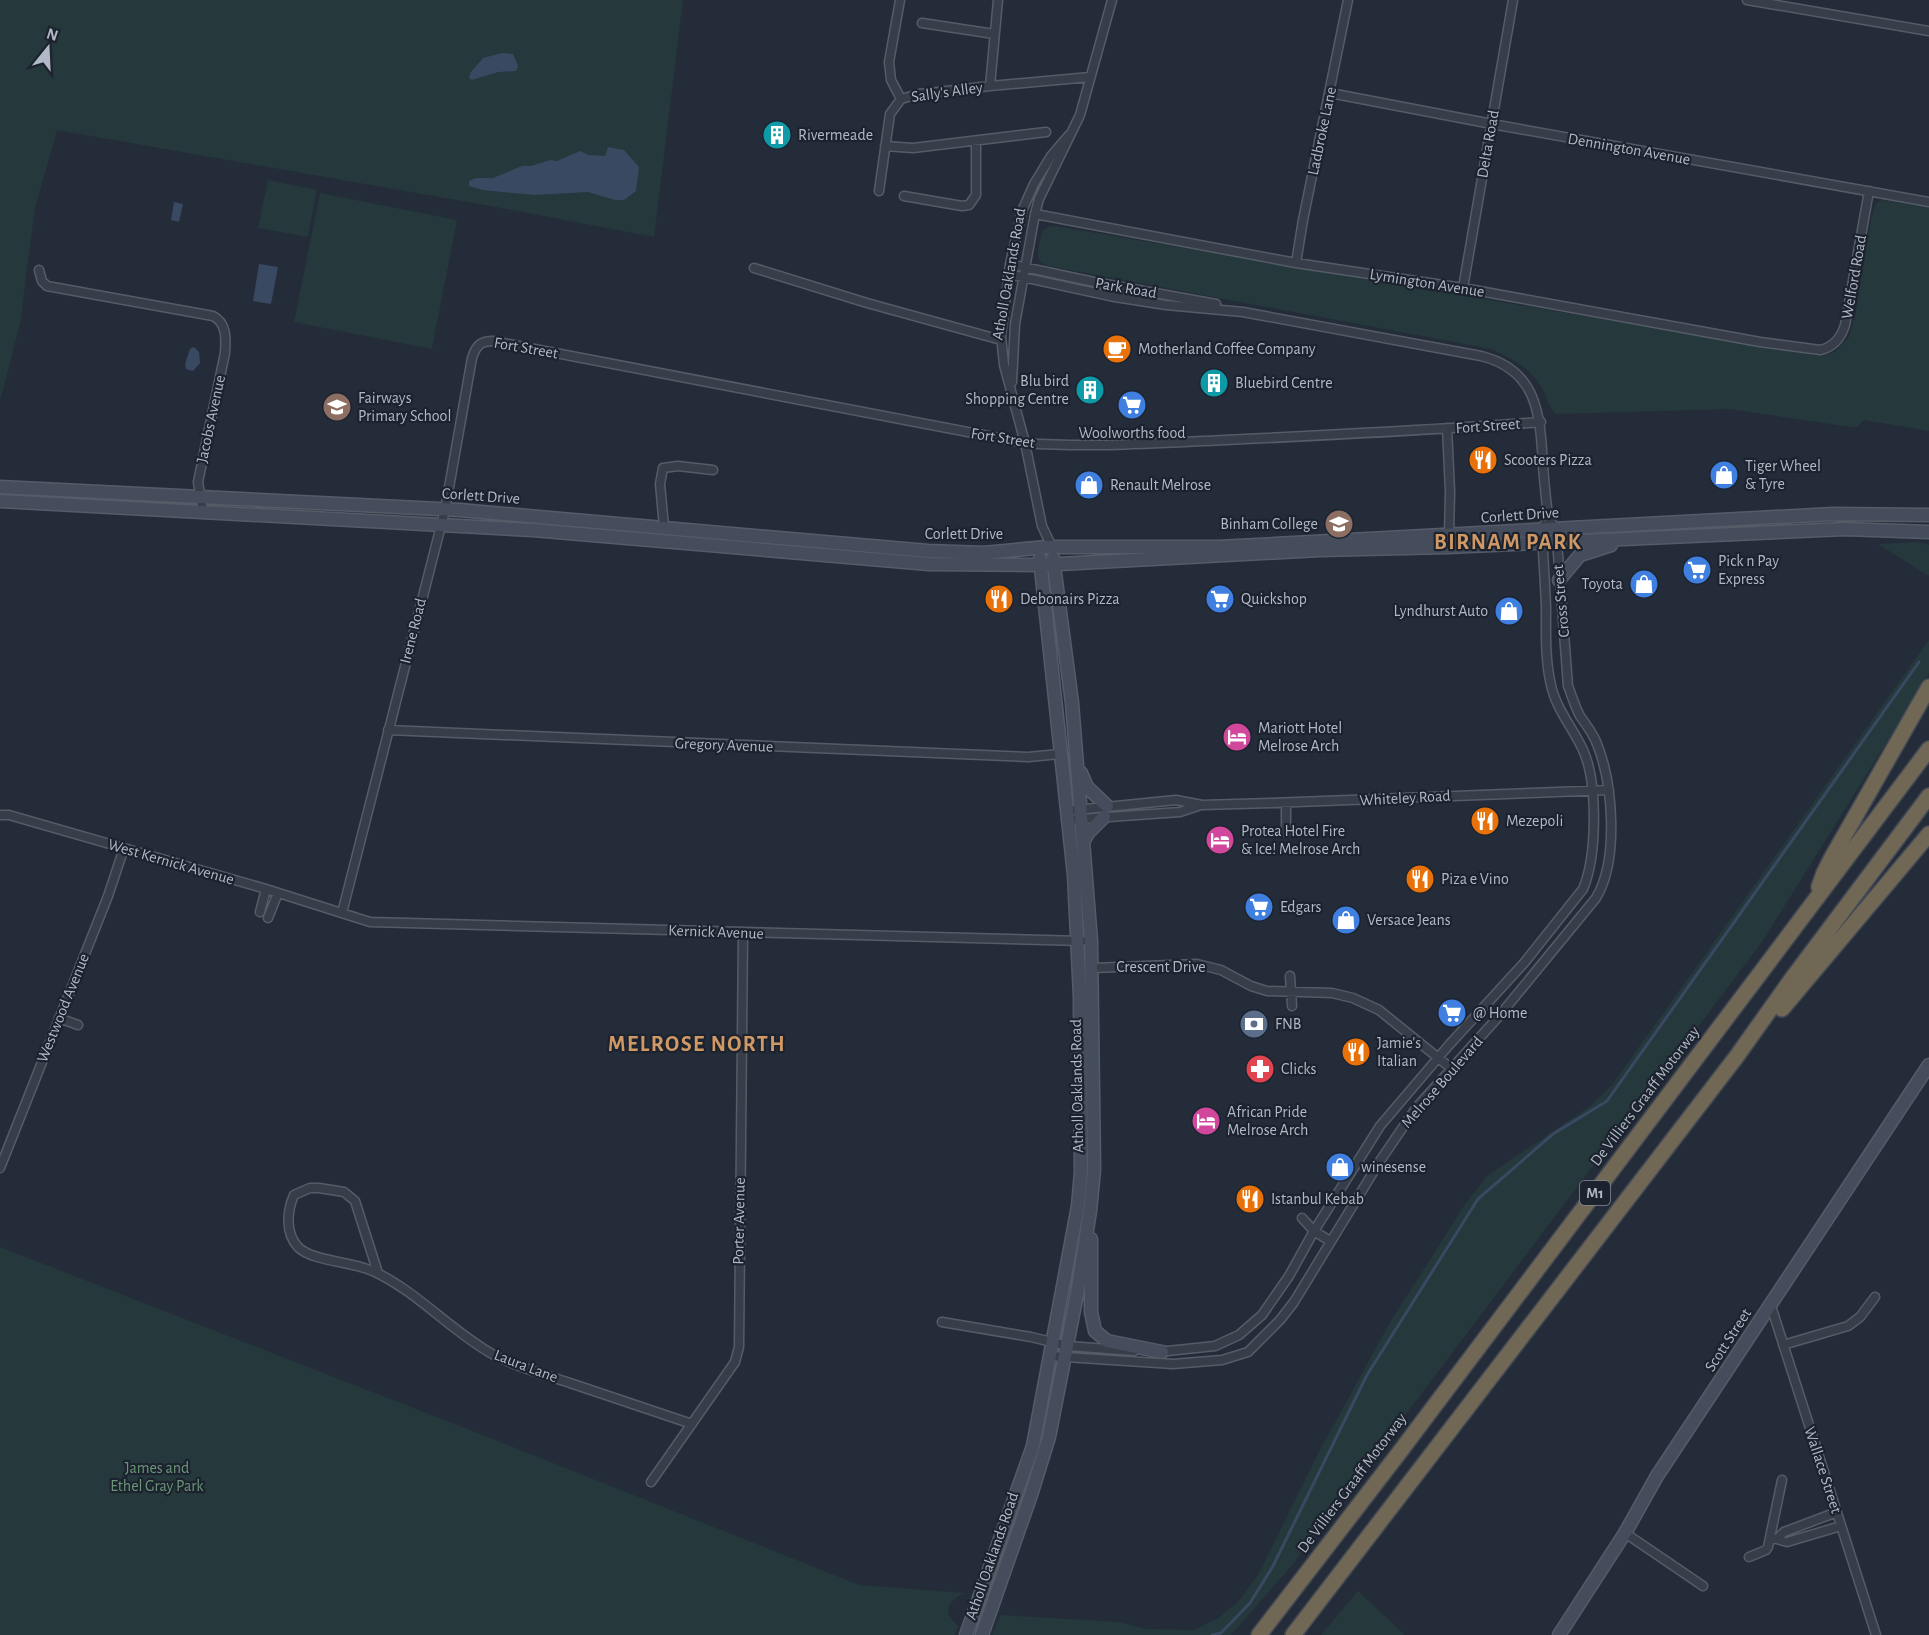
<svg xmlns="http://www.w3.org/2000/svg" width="1929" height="1635" font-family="'Alegreya Sans',sans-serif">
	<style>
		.green { fill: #25383b }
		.water { fill: #394962 }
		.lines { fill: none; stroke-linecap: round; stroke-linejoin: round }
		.stream { stroke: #394962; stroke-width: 3 }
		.street-casing { stroke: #555c68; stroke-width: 11 }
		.secondary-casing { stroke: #555c68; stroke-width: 15 }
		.highway-casing { stroke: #424955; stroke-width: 18 }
		.street { stroke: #373e4a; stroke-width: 8 }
		.secondary { stroke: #454d5d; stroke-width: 12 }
		.highway { stroke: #706755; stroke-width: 15 }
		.labels { text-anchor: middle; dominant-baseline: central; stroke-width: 4.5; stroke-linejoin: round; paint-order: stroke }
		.shield { fill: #1c232f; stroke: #858c99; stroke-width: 1.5 }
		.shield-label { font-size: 15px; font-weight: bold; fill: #b2b9c6 }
		.street-label { font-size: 16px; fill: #b2b9c6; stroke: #1c232f }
		.poi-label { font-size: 16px; fill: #b2b9c6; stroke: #1c232f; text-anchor: start }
		.park-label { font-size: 16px; fill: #6b9677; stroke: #1c232f }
		.district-label { font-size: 22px; font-weight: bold; letter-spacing: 1.5px; fill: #cf9865; stroke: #1c232f }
	</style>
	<rect width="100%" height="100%" fill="#242c3a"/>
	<path class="green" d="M0,0H683L654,237L496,207L57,130L35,208L20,324L0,401Z
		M268,180L317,190L308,237L258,228Z
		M320,193L457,220L432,349L294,322Z
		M1882,200L1929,208V431L1864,420L1857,427H1850L1730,409L1556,414C1548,407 1546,394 1540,385C1528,366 1510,358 1491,349L1059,268C1055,267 1048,267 1044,264C1033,260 1040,239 1043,230L1051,226L1061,227L1819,356L1835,352L1849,337L1855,316L1871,219L1876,204Z
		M1918,542L1929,545V576L1878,544Z
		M1929,640V673L1925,681L1762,942L1293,1564L1231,1635H992L1000,1615L1119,1622L1146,1629L1194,1630L1217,1619L1239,1601L1258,1575L1320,1450L1389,1324L1466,1203L1487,1176L1589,1107L1612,1085Z
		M0,1247L488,1437L859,1585L965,1593C955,1598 946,1603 949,1616L958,1626L955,1635H0Z
		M1358,1591L1405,1635H1321Z"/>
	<path class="water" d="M502,53L513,54L518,66L516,71L498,72L472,80L469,78L471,72L483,58Z
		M608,147L624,150L639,167L636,191L624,200H615L588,192L534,195L483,190L469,186V181L476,178H493L522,166H531L550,160L557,161L580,151L589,155L605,156Z
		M174,202L183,204L179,222L171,220Z
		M259,264L278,267L271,304L253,301Z
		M194,347L199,352L200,363L193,371L186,369L185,364L190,349Z"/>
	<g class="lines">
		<path class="stream" d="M1212,1635L1221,1633L1250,1603L1273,1566L1367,1375L1478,1199L1553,1134L1607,1101L1919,662"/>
		<g class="street-casing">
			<path id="street" d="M900,0L889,62L891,80L901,99
				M1747,0L1929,31
				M922,23L994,34
				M990,86L998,0
				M1330,93L1492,124L1929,202
				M885,146L913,148L1046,132
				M879,191L890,114L901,99L919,94L990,86L1090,77
				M904,196L962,206L969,205L976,195V141
				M1035,214L1296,263L1463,288L1760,342L1820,350C1834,347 1841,338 1845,325L1869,191
				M1296,263L1303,220L1348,0
				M1010,264L1094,282L1216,304
				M754,268L867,303L1001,340
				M39,270L42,281L47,286L213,316C227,323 226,339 225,353L198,482L203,511
				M1008,274L1115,297L1166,305L1243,312L1481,356C1538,370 1540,415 1543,465C1544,482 1546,499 1548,516L1555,529L1557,541L1568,686C1572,696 1575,707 1580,716C1586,725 1593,733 1597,744C1613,784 1619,860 1596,898L1500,1015L1416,1108L1380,1161L1294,1302L1280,1320L1248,1352L1222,1360L1173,1364L1050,1356
				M1463,288L1513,0
				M1012,382L1015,324L1035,214L1039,199L1080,115L1112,0
				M1447,428L1450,491L1449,536
				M664,527L660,484L663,468L678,466L713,470
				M1052,547L1042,526L1025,443L1004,365L1001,336L1010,264L1022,211L1034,184L1051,156L1069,135
				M388,730L1028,757L1060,754
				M1066,811L1176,800L1202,805L1271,803L1609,790
				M0,815H9L266,889L370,922L1082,941
				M1066,820L1180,812L1201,805
				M1286,832V803
				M260,912L266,889
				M342,913L445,510L472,358C476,346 480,341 493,341L1025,443C1092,448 1159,443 1226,440C1331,435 1436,430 1541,422
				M268,918L278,893
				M1092,968L1197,964L1221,970L1251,986L1267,991L1332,993L1353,998L1379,1010L1452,1069
				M1290,976L1292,1006
				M59,1018L78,1025
				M0,1168L108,896L124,848
				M1302,1218L1314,1231L1330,1241
				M378,1273L355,1201L344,1192L319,1188H310L294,1195C287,1211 285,1233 298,1247C313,1262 353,1261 375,1272C419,1293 452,1332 494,1355C517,1367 543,1374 567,1382C609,1396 650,1410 692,1424
				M1771,1306L1876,1635
				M942,1322L1031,1337L1068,1346L1134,1351
				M1783,1345L1848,1326L1860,1317L1875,1297
				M1158,1352L1215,1346L1239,1335L1262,1315L1289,1276L1314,1231L1380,1126L1449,1045L1524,963L1583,889C1597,856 1598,783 1583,750C1573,728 1556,709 1551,685C1545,660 1546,633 1546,607C1545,581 1543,556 1542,530L1544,525
				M651,1482L735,1362L739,1347L743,933
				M1625,1533L1703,1586
				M1770,1539H1777L1787,1542L1841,1526
				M1777,1539L1784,1532L1837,1512
				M1749,1557L1766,1550L1768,1547L1782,1480"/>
		</g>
		<g class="secondary-casing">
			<path id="secondary" d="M0,487L459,510L928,551L984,553L1046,547H1219L1833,514L1929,515
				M0,501L533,530L929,564L1041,565L1319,550L1448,547L1845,529L1929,532
				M1559,580L1580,555L1611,545
				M1081,773L1087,787L1107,806
				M1083,842L1088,833L1104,817
				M1091,1239V1312L1095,1331L1107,1341L1162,1352
				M966,1635L1033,1446L1078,1206L1081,1172L1080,997L1074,875L1040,559
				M982,1635L1031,1495L1049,1437L1077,1294L1090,1211L1094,1170L1091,941L1072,703L1053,558
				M1559,1635L1625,1533L1657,1476L1929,1065"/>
		</g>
		<g class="highway-casing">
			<path id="highway" d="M1819,887L1824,873L1831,859L1929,687
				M1782,1009L1929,834
				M1259,1635L1399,1453L1929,749
				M1293,1635L1737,1056L1791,980L1929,796"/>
		</g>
		<use href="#street" class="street"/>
		<use href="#secondary" class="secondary"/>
		<use href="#highway" class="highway"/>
	</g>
	<defs>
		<g id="building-disc" transform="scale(1.5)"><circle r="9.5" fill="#0f9aa8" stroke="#1c232f"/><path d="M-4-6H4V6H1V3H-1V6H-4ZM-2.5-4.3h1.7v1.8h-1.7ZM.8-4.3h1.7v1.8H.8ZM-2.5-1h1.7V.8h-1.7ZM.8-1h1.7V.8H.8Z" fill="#fff"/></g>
		<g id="cafe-disc" transform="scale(1.5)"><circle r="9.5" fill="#e8710a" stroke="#1c232f"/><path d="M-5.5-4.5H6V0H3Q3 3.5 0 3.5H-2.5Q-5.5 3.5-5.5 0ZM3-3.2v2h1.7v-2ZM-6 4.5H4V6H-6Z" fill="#fff"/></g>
		<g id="supermarket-disc" transform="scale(1.5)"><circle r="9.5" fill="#3f7fe0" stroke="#1c232f"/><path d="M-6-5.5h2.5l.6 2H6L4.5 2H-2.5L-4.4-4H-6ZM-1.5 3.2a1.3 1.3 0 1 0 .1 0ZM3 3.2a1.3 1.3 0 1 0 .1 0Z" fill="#fff"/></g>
		<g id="school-disc" transform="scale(1.5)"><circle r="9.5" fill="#8d6e63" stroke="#1c232f"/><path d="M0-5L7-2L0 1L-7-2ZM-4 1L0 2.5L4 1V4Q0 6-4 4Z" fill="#fff"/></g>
		<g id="restaurant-disc" transform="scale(1.5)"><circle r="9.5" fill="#e8710a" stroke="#1c232f"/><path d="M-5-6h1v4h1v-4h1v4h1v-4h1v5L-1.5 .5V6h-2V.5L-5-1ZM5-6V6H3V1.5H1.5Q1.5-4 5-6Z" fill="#fff"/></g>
		<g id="shop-disc" transform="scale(1.5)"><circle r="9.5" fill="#3f7fe0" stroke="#1c232f"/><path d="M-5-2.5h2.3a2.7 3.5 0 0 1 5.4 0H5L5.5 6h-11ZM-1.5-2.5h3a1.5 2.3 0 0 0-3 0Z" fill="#fff"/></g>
		<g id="hotel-disc" transform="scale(1.5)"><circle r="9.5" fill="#d1479c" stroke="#1c232f"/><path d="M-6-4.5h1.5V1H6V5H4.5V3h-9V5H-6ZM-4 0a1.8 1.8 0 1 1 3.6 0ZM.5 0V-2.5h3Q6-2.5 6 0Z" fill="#fff"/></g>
		<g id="bank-disc" transform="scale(1.5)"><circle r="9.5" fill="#5c6f8a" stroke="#1c232f"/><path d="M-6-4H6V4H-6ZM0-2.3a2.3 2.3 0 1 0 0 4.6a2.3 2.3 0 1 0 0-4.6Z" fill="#fff"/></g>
		<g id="pharmacy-disc" transform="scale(1.5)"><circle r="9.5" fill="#e0444e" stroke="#1c232f"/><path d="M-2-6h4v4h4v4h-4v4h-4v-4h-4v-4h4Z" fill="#fff"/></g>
	</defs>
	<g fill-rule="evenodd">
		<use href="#building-disc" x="777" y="135"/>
		<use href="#cafe-disc" x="1117" y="349"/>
		<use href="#building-disc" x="1214" y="383"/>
		<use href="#building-disc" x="1090" y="390"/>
		<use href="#supermarket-disc" x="1132" y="405"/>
		<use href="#school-disc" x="337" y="407"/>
		<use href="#restaurant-disc" x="1483" y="460"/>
		<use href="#shop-disc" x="1724" y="475"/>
		<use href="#shop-disc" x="1089" y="485"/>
		<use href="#school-disc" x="1339" y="524"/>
		<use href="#supermarket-disc" x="1697" y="570"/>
		<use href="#shop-disc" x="1644" y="584"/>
		<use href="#restaurant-disc" x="999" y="599"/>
		<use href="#supermarket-disc" x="1220" y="599"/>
		<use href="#shop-disc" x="1509" y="611"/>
		<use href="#hotel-disc" x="1237" y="737"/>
		<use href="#restaurant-disc" x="1485" y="821"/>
		<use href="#hotel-disc" x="1220" y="840"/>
		<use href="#restaurant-disc" x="1420" y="879"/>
		<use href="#supermarket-disc" x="1259" y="907"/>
		<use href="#shop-disc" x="1346" y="920"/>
		<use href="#supermarket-disc" x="1452" y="1013"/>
		<use href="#bank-disc" x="1254" y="1024"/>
		<use href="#restaurant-disc" x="1356" y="1052"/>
		<use href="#pharmacy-disc" x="1260" y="1069"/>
		<use href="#hotel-disc" x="1206" y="1121"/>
		<use href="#shop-disc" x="1340" y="1167"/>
		<use href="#restaurant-disc" x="1250" y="1199"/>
	</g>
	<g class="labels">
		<rect class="shield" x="1580" y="1181" width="30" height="24" rx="4.5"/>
		<g class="shield-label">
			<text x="1595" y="1193">M1</text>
		</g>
		<g class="street-label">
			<text transform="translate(947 92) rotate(-8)">Sally's Alley</text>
			<text transform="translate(1322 131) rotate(-78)">Ladbroke Lane</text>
			<text transform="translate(1488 144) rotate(-80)">Delta Road</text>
			<text transform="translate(1629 149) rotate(10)">Dennington Avenue</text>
			<text transform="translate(1009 274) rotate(-80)">Atholl Oaklands Road</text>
			<text transform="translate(1854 277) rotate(-80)">Welford Road</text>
			<text transform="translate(1427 283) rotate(9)">Lymington Avenue</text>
			<text transform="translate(1126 288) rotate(10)">Park Road</text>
			<text transform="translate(526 348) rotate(10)">Fort Street</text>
			<text transform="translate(211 419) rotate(-78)">Jacobs Avenue</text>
			<text transform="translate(1488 426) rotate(-4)">Fort Street</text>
			<text transform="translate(1003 438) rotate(9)">Fort Street</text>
			<text transform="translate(481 496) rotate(4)">Corlett Drive</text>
			<text transform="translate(1520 515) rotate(-4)">Corlett Drive</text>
			<text x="964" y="534">Corlett Drive</text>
			<text transform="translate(1561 601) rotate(-95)">Cross Street</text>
			<text transform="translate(413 631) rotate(-76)">Irene Road</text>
			<text transform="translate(724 745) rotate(2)">Gregory Avenue</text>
			<text transform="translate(1405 798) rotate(-3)">Whiteley Road</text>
			<text transform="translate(171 862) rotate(16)">West Kernick Avenue</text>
			<text transform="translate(716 932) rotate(2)">Kernick Avenue</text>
			<text x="1161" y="967">Crescent Drive</text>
			<text transform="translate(63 1008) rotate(-68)">Westwood Avenue</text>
			<text transform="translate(1442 1082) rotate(-49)">Melrose Boulevard</text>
			<text transform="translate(1077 1086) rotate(-91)">Atholl Oaklands Road</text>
			<text transform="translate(1645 1096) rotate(-53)">De Villiers Graaff Motorway</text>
			<text transform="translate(739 1221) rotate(-89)">Porter Avenue</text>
			<text transform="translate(1728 1340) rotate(-57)">Scott Street</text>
			<text transform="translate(526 1366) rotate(21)">Laura Lane</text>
			<text transform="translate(1823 1470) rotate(72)">Wallace Street</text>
			<text transform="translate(1352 1483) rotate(-53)">De Villiers Graaff Motorway</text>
			<text transform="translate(992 1556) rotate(-71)">Atholl Oaklands Road</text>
		</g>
		<g class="poi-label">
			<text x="798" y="135">Rivermeade</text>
			<text x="1138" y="349">Motherland Coffee Company</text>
			<text x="1069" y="381" text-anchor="end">Blu bird<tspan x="1069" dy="18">Shopping Centre</tspan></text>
			<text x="1235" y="383">Bluebird Centre</text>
			<text x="358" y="398">Fairways<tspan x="358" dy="18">Primary School</tspan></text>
			<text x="1132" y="433" text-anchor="middle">Woolworths food</text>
			<text x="1504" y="460">Scooters Pizza</text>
			<text x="1745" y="466">Tiger Wheel<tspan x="1745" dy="18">&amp; Tyre</tspan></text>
			<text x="1110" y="485">Renault Melrose</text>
			<text x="1318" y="524" text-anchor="end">Binham College</text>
			<text x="1718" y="561">Pick n Pay<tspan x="1718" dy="18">Express</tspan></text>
			<text x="1623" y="584" text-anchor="end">Toyota</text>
			<text x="1020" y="599">Debonairs Pizza</text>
			<text x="1241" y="599">Quickshop</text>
			<text x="1488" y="611" text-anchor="end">Lyndhurst Auto</text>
			<text x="1258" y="728">Mariott Hotel<tspan x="1258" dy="18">Melrose Arch</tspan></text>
			<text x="1506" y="821">Mezepoli</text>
			<text x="1241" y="831">Protea Hotel Fire<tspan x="1241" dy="18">&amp; Ice! Melrose Arch</tspan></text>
			<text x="1441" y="879">Piza e Vino</text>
			<text x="1280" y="907">Edgars</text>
			<text x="1367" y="920">Versace Jeans</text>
			<text x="1473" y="1013">@ Home</text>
			<text x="1275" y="1024">FNB</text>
			<text x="1377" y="1043">Jamie's<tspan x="1377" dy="18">Italian</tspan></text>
			<text x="1281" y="1069">Clicks</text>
			<text x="1227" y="1112">African Pride<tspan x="1227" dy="18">Melrose Arch</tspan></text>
			<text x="1361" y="1167">winesense</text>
			<text x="1271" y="1199">Istanbul Kebab</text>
		</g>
		<g class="park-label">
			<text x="157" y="1468">James and<tspan x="157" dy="18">Ethel Gray Park</tspan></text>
		</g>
		<g class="district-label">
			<text x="1508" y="542">BIRNAM PARK</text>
			<text x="697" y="1044">MELROSE NORTH</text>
		</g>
	</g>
	<g transform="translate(48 48) rotate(18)" stroke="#1c232f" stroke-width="4.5" paint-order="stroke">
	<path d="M0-4.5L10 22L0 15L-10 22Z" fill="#b2b9c6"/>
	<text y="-9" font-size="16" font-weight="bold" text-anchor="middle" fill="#b2b9c6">N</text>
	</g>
</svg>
